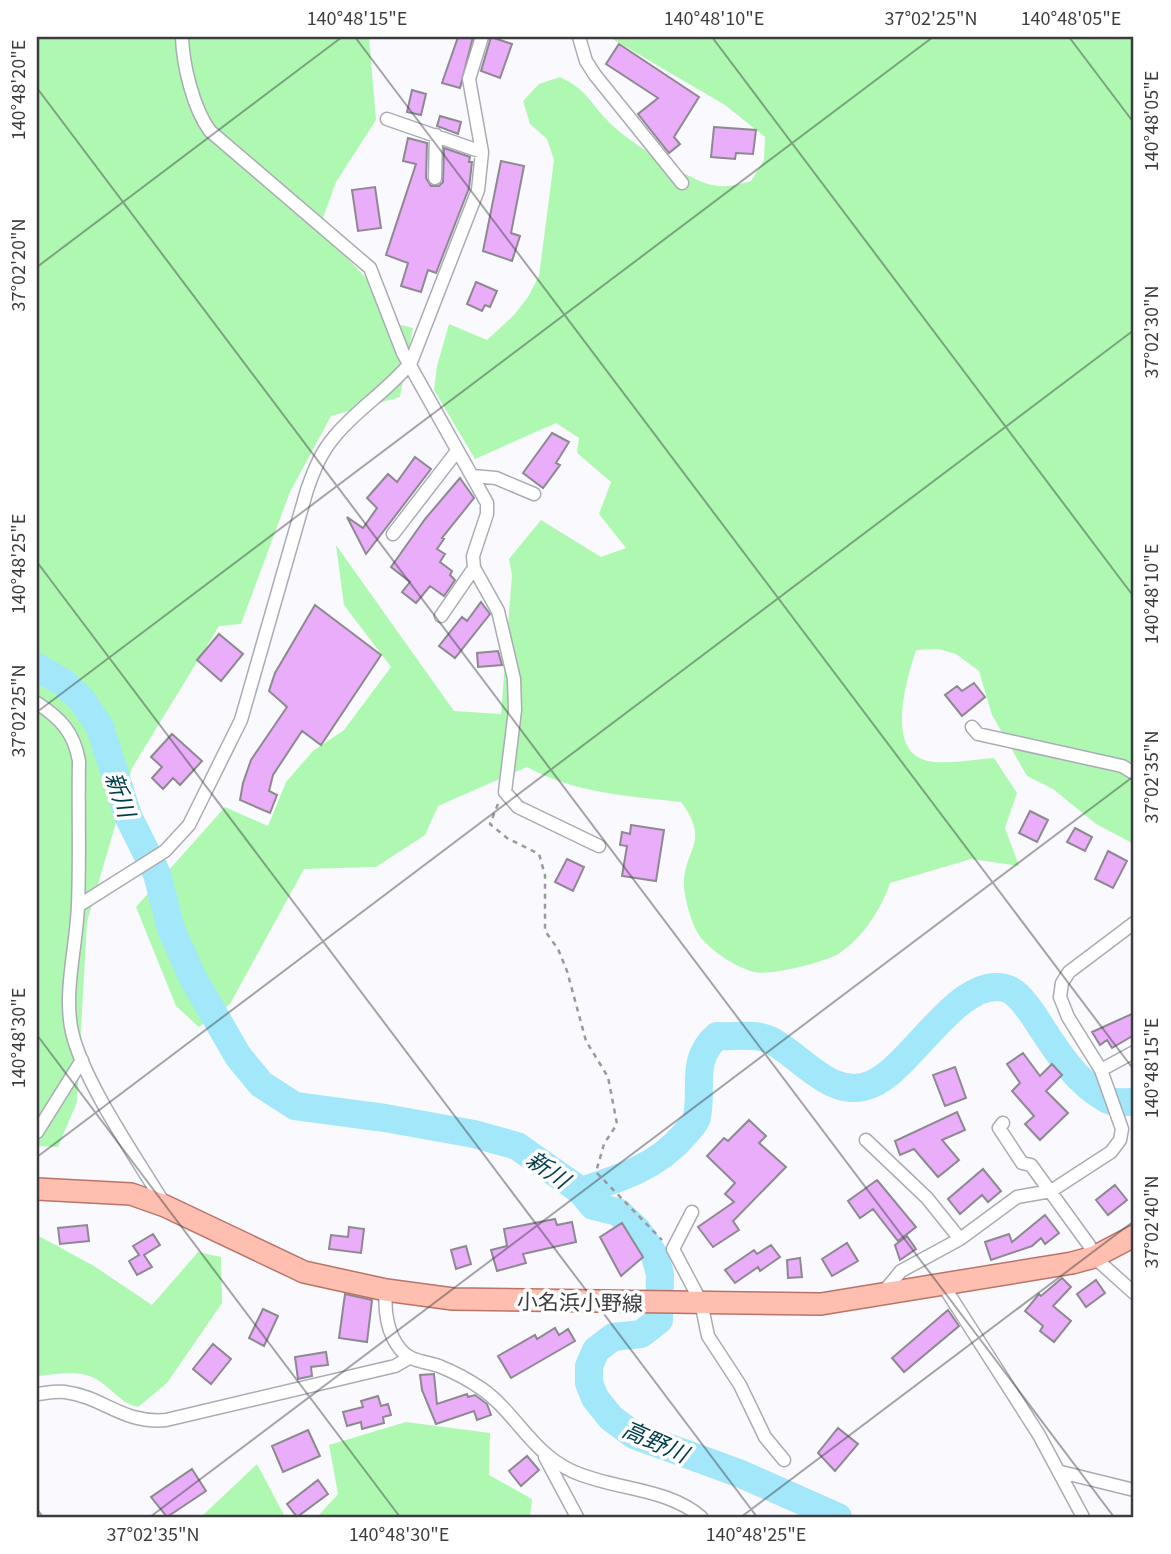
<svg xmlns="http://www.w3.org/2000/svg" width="1171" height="1554" font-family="Georgia,'Noto Sans JP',serif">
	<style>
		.green { fill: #aef8b1 }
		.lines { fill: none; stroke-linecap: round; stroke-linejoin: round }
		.river { stroke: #a2e7fa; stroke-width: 28 }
		.building { fill: #e9adf9; stroke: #8e8890; stroke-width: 2 }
		.minor-casing { stroke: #aaabb4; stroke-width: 15 }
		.primary-casing { stroke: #b97467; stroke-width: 24 }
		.path { stroke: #9a9a9e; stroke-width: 2.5; stroke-dasharray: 5 5; stroke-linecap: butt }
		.minor { stroke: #fff; stroke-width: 12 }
		.primary { stroke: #febeb0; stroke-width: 21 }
		.ticks { fill: none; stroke: #3c3c40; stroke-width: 2; stroke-opacity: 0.45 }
		.labels { text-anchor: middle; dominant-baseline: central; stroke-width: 7; stroke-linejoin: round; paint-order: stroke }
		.street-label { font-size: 21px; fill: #3c3c40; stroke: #fff }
		.water-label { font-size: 23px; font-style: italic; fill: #003e4b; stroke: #fff }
		.neatline { fill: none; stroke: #3c3c40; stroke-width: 2.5 }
		.ticks-label { font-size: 18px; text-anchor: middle; fill: #3c3c40 }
	</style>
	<rect width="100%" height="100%" fill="#fafafe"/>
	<path class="green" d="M37,37H369L376,120L336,182L319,229L372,284L384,321L413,328L400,397L331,416L290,492L241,624L219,626L132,768L87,922L77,1102L58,1147L37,1146Z
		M609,37H1134V844L1096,824L1053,789L1027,776L992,715L979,671L956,654L938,649L916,650C907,679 884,751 928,761C944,765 977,759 994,758L1017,793L1005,828L1019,866L971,859L890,883C882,908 863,937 841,952C828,962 770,976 754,972C735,967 703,947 695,928C690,917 685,899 684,887C682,850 712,843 681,802C628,796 574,793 527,767L438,806L425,835L376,867L304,869L230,1004L199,1027L176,1006L136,907L225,807L268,826L286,782L313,751L344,730L391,667L344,605L336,545L454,711L501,714L512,575L509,559L541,520L601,557L626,548L599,514L611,482L577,453L579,438L556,423L475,459L434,390L437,366L449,324L487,340L514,315L528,297L539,276L554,160L547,139L530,124L523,101L539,84L560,77C587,90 588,100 607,120C625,140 683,176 708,184C724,189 736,185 751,181L764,160L765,137L725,105Z
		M37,1235L94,1266L152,1305L198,1252L221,1257L222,1303L167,1383L138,1407C119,1403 110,1385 92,1377C76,1370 53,1375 37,1376Z
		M406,1422L490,1433L489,1475L532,1499L530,1517H317L338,1494L329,1445Z
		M257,1464L285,1517H201Z"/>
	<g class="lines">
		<path class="river" d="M37,667L64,683L82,700L100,727L128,816L157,874L171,929L193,978L238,1056L261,1084L295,1106L385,1118L474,1134L517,1146L581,1191L593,1206L618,1212L638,1231L655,1256L660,1274L659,1320L641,1334L613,1337L596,1350L589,1366V1383L595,1398L611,1418L634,1435L741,1474L838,1517
			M581,1191C621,1178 657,1167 685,1134C689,1129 696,1123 697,1117C703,1086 690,1060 717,1036C732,1037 757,1033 770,1040C801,1055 832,1102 872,1084C912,1067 958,976 1005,988C1017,991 1025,1004 1032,1013C1053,1045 1073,1081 1108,1100C1115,1103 1126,1102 1134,1102"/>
	</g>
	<path class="building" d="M458,37H473L460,88L442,83Z
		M491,37L512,44L500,78L481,71Z
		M619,44L699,97L674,137L680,144L669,153L638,114L658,98L606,64Z
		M412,90L426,94L421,115L407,112Z
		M440,116L461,122L458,134L437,126Z
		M714,127L756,130L753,154L736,153L735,159L711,157Z
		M408,138L427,143L426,178L431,186H439L443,182L444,148L470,157L469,162H472L469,188L436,273L428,270L421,292L401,286L408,263L386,255L416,164L403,161Z
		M501,161L524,166L511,233L520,236L512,261L483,251Z
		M375,187L381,228L358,231L352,190Z
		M476,282L497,291L490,307L485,305L482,311L467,304Z
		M552,433L569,442L556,463L560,465L543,488L523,473Z
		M415,457L431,469L366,554L347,517L363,528L377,508L367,498L388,474L397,482Z
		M460,478L474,498L442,538L444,539L437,549L445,554L440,562L452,571L450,575L455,580L444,596L430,586L416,603L402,592L410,582L391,567L425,519Z
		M481,602L490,614L455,658L439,646L462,617L467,621Z
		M315,605L381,655L321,745L302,731L273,775L269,791L277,795L270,813L240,800L243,783L251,760L287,707L269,691L275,673Z
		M219,634L243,654L221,681L197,660Z
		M498,651L502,665L478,667L477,653Z
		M974,683L985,697L962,716L945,695L957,686L962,691Z
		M172,734L202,761L180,785L173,778L163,789L152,778L162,767L151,757Z
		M1030,811L1048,820L1037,842L1019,833Z
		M631,825L664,830L656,881L622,876L627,846L620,845L622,832L630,834Z
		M1075,828L1092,837L1085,851L1067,842Z
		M1108,851L1127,861L1113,888L1095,879Z
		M567,859L584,867L573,891L555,882Z
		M1134,1013V1035L1112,1048L1107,1040L1100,1045L1092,1032Z
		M1023,1053L1040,1076L1052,1064L1062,1075L1046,1091L1068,1113L1040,1140L1025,1124L1034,1116L1012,1091L1020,1083L1007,1064Z
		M955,1067L966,1098L945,1106L933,1075Z
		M957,1112L965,1130L942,1140L959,1160L938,1177L914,1149L900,1155L895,1141Z
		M749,1120L766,1136L759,1143L786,1167L733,1221L739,1230L713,1247L698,1227L734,1202L725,1194L735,1183L707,1156L724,1138L728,1141Z
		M983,1169L1001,1191L988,1202L982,1195L960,1214L948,1199Z
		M877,1180L916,1227L898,1241L873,1209L860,1218L848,1201Z
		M1115,1185L1127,1200L1108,1215L1096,1200Z
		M1045,1215L1059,1233L1045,1244L1041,1238L1032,1246L991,1260L985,1242L1009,1234L1012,1242Z
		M555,1219L557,1225L572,1222L576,1242L523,1254L526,1263L497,1271L491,1250L507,1246L504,1229Z
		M622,1223L643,1257L621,1276L600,1237Z
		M87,1225L89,1241L60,1244L58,1228Z
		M349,1227L364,1229L361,1253L329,1249L331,1235L348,1237Z
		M153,1234L160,1245L144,1255L152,1267L137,1275L129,1261L139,1255L133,1246Z
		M907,1236L916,1249L900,1260L895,1245Z
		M847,1243L858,1261L832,1276L822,1259Z
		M771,1245L780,1257L760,1271L758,1267L735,1283L725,1270L754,1250L757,1254Z
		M466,1246L471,1264L456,1269L451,1250Z
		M800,1258L802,1277L788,1278L787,1260Z
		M1062,1278L1071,1287L1053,1306L1071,1321L1054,1342L1040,1331L1043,1326L1025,1311L1039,1294L1041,1296Z
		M1096,1280L1105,1293L1086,1307L1077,1294Z
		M345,1294L372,1300L367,1342L339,1338Z
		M263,1309L278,1316L264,1346L249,1338Z
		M948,1310L959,1326L904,1372L892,1358Z
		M555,1328L559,1335L568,1329L575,1341L511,1378L498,1356L535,1335L537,1339Z
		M213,1344L231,1359L211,1384L193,1369Z
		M326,1352L328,1365L311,1367L312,1376L298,1379L295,1357Z
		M434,1374L437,1404L467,1394L468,1397L475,1395L487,1404L491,1415L477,1420L474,1411L436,1424L422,1390L420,1375Z
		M378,1396L381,1406L388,1404L391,1415L383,1417L384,1423L362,1429L361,1422L347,1426L343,1412L363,1407L361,1401Z
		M838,1428L858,1444L835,1471L818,1453Z
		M308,1430L320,1456L283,1472L272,1446Z
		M527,1456L539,1470L521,1486L509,1471Z
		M192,1469L206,1491L167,1517L151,1497Z
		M318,1480L328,1494L297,1517L287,1504Z"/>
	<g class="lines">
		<g class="minor-casing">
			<path id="minor" d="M182,37C183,65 193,108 210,131L370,268L403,353L487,503V514L473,556L474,568L498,611L514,679L515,710L505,792L518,807L599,846
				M579,37L586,61L595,75L682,183
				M387,119L482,152
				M435,178L436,135
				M472,476L496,478L534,494
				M393,534L457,451
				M441,616L474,568
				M37,703C60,718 74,732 79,761C78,809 80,857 78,904C77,945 63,992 72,1032C84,1083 137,1159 165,1205
				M972,727L978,734L1122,766L1134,773
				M78,906L165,851L189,825L241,720L307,490C314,470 321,452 335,436C358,408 389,390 411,362L478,190L482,152L469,79L482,37
				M1101,1070L1134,1052
				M1003,1123L999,1128L1022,1163L1031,1165L1089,1245L1094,1257L1134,1293
				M37,1132L82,1060
				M866,1140L927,1198L960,1239L1017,1197L1051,1191L1111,1152L1120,1140L1122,1129L1101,1070L1068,1017L1060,997L1062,983L1069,972L1134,923
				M692,1212L673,1249L701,1302L708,1336L740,1385L765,1437L784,1460
				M943,1285L1039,1435L1083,1517
				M386,1290C384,1310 387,1334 401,1350C411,1362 425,1361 439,1366C454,1372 469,1380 482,1389C515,1412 532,1453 572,1471C613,1490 666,1487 701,1517
				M882,1294L901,1271L960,1239
				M37,1394C46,1393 56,1391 65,1392C104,1397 122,1424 166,1420L395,1366L409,1358
				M545,1457L577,1517
				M1061,1472L1134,1490"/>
		</g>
		<g class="primary-casing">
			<path id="primary" d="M37,1189L131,1194L165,1206L304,1272L386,1290L453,1299L821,1304L1072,1263L1094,1257L1134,1236"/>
		</g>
		<path class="path" d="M498,804L490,824L507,838L539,854L545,875V931L558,949L567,971L586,1041L608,1077L617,1124L604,1144L596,1172L662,1240"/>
		<use href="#minor" class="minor"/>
		<use href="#primary" class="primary"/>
	</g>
	<path class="ticks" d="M355,37L1134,1070M712,37L1134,597M1069,37L1134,123M37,88L1114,1517M37,267L342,37M37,562L757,1517M37,712L933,37M37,1035L400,1517M37,1157L1134,330M37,1509L43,1517M150,1517L1134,776M741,1517L1134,1221"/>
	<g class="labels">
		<g class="street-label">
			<text transform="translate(580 1301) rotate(1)">小名浜小野線</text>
		</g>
		<g class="water-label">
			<text transform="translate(122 794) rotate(71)">新川</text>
			<text transform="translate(549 1168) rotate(35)">新川</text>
			<text transform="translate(656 1440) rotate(24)">高野川</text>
		</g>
	</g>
	<rect width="1171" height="1554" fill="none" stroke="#ffffff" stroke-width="77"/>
	<rect x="38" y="38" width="1094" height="1478" class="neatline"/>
	<g class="ticks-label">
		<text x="357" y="25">140°48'15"E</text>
		<text x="714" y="25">140°48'10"E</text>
		<text x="931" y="25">37°02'25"N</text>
		<text x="1071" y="25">140°48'05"E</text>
		<text transform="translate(19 90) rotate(-90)" y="6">140°48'20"E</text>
		<text transform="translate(1152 121) rotate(-90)" y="6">140°48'05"E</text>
		<text transform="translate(19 265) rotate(-90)" y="6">37°02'20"N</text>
		<text transform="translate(1152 332) rotate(-90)" y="6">37°02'30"N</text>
		<text transform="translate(19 564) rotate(-90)" y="6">140°48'25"E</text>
		<text transform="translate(1152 594) rotate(-90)" y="6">140°48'10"E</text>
		<text transform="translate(19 711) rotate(-90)" y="6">37°02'25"N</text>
		<text transform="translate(1152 777) rotate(-90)" y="6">37°02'35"N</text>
		<text transform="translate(19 1038) rotate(-90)" y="6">140°48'30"E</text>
		<text transform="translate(1152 1068) rotate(-90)" y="6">140°48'15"E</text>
		<text transform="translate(1152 1222) rotate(-90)" y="6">37°02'40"N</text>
		<text x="153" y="1541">37°02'35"N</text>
		<text x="399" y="1541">140°48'30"E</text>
		<text x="756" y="1541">140°48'25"E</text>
	</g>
</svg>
